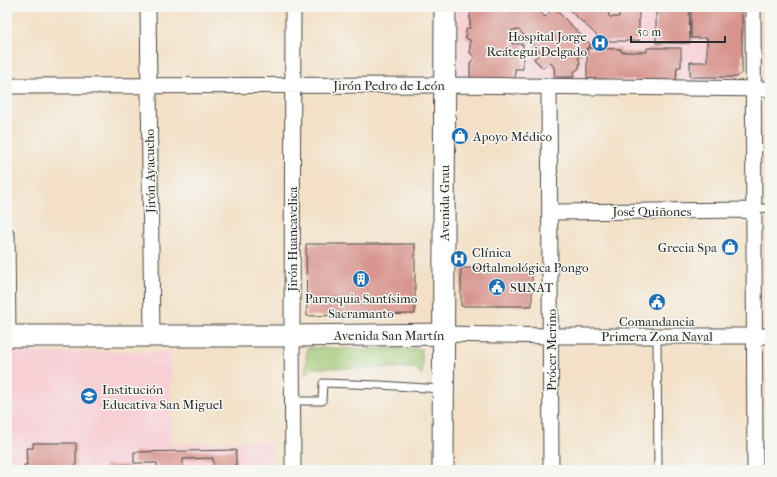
<svg xmlns="http://www.w3.org/2000/svg" width="777" height="477" font-family="'IM FELL French Canon',serif">
	<style>
		.built { fill: #f7cfd5 }
		.green { fill: #9dc570; stroke: #64784e }
		.building { fill: #d8958f }
		.lines { fill: none; stroke-linecap: round; stroke-linejoin: round }
		.lane-casing { stroke: #494642; stroke-width: 9 }
		.street-casing { stroke: #494642; stroke-width: 17 }
		.secondary-casing { stroke: #494642; stroke-width: 23 }
		.lane { stroke: #fff; stroke-width: 7 }
		.street { stroke: #fff; stroke-width: 15 }
		.secondary { stroke: #fff; stroke-width: 21 }
		.labels { text-anchor: middle; dominant-baseline: central; stroke-width: 3; stroke-linejoin: round; paint-order: stroke }
		.poi-label { font-size: 13px; fill: #2b2b2b; stroke: #f6f6f2; text-anchor: start }
		.street-label { font-size: 13px; fill: #2b2b2b; stroke: #f6f6f2 }
	</style>
	<rect width="100%" height="100%" fill="#f6f6f2"/>
	<filter id="ink" filterUnits="userSpaceOnUse"><feTurbulence type="fractalNoise" baseFrequency=".025" numOctaves="2"/><feDisplacementMap in="SourceGraphic" scale="8" xChannelSelector="R" yChannelSelector="G"/><feConvolveMatrix kernelMatrix="1 2 1 2 8 2 1 2 1" color-interpolation-filters="sRGB"/></filter>
	<filter id="wash" filterUnits="userSpaceOnUse"><feTurbulence type="fractalNoise" baseFrequency=".012" numOctaves="4" result="noise"/><feDisplacementMap in="SourceGraphic" scale="16" xChannelSelector="R" yChannelSelector="G"/><feGaussianBlur stdDeviation="0.9" result="paint"/><feColorMatrix in="noise" values="0 0 0 0 0 0 0 0 0 0 0 0 0 0 0 0 0 1.4 0 .05"/><feComposite in="paint" operator="in"/></filter>
	<g filter="url(#wash)">
		<rect width="100%" height="100%" fill="#f3e0c6"/>
		<path class="built" d="M458,7H744L743,83L457,80Z
			M7,352H170L172,445L264,440L271,447V470H7Z"/>
		<path class="green" d="M307,348L422,349V375L415,368H312L305,375Z"/>
		<g id="blocks">
			<path class="building" d="M474,7H538V10L545,17L554,8L591,45L578,57L580,62L579,68L574,72V77H555L554,67L550,62L543,68L534,59L541,53L519,30H512V44H523V69H515V79H474L470,77V63L474,58V56L470,53V40L466,38V29L470,28V14L474,11Z
				M566,7H604L610,13L608,15L610,17H619V7H639V41H603Z
				M656,7H689L690,43H656Z
				M691,9H742V72L737,77H690V62H707V38H691Z
				M587,48L621,49V52H647V48H681V67H677L676,81L587,79Z
				M306,244H415V314L307,316Z
				M461,268H532V306H461Z
				M33,443H76V467H51V470H25L24,465H27L26,448H33Z
				M236,450V470H213V458L183,459V470H158L157,463H134V452Z
				M105,465H129L130,470H105Z"/>
		</g>
	</g>
	<g filter="url(#ink)">
		<use href="#blocks" fill-opacity="0" stroke="#494642" stroke-width="1"/>
		<g class="lines">
			<g class="lane-casing">
				<path id="lane" d="M754,207L770,209
					M657,336L658,470
					M292,401H322L323,383L380,385L441,389"/>
			</g>
			<g class="street-casing">
				<path id="street" d="M148,7L149,86L152,335
					M293,7L292,336L293,470
					M753,7L755,470
					M7,86L444,85L770,89
					M549,86L551,470
					M550,212L754,210
					M7,236L8,336
					M443,334L551,336H770"/>
			</g>
			<g class="secondary-casing">
				<path id="secondary" d="M7,336H292L443,334
					M443,470L445,7"/>
			</g>
			<use href="#lane" class="lane"/>
			<use href="#street" class="street"/>
			<use href="#secondary" class="secondary"/>
		</g>
	</g>
	<defs>
		<g id="hospital-disc" transform="scale(0.9)"><circle r="9.5" fill="#1f6fb2" stroke="#f6f6f2"/><path d="M-5-5h3v3.5h4V-5h3V5h-3V1.5h-4V5h-3Z" fill="#fff"/></g>
		<g id="shop-disc" transform="scale(0.9)"><circle r="9.5" fill="#1f6fb2" stroke="#f6f6f2"/><path d="M-5-2.5h2.3a2.7 3.5 0 0 1 5.4 0H5L5.5 6h-11ZM-1.5-2.5h3a1.5 2.3 0 0 0-3 0Z" fill="#fff"/></g>
		<g id="building-disc" transform="scale(0.9)"><circle r="9.5" fill="#1f6fb2" stroke="#f6f6f2"/><path d="M-4-6H4V6H1V3H-1V6H-4ZM-2.5-4.3h1.7v1.8h-1.7ZM.8-4.3h1.7v1.8H.8ZM-2.5-1h1.7V.8h-1.7ZM.8-1h1.7V.8H.8Z" fill="#fff"/></g>
		<g id="civic-disc" transform="scale(0.9)"><circle r="9.5" fill="#1f6fb2" stroke="#f6f6f2"/><path d="M-.6-6.5H3V-4.5H.6V-3L4-1V1h2V6H-6V1h2V-1L-.6-3ZM-1.2 2.5V6h2.4V2.5Z" fill="#fff"/></g>
		<g id="school-disc" transform="scale(0.9)"><circle r="9.5" fill="#1f6fb2" stroke="#f6f6f2"/><path d="M0-5L7-2L0 1L-7-2ZM-4 1L0 2.5L4 1V4Q0 6-4 4Z" fill="#fff"/></g>
	</defs>
	<g fill-rule="evenodd">
		<use href="#hospital-disc" x="600" y="43"/>
		<use href="#shop-disc" x="460" y="136"/>
		<use href="#shop-disc" x="730" y="247"/>
		<use href="#hospital-disc" x="459" y="259"/>
		<use href="#building-disc" x="361" y="279"/>
		<use href="#civic-disc" x="497" y="287"/>
		<use href="#civic-disc" x="657" y="302"/>
		<use href="#school-disc" x="89" y="396"/>
	</g>
	<g class="labels">
		<g class="poi-label">
			<text x="587" y="36" text-anchor="end">Hospital Jorge<tspan x="587" dy="15">Reátegui Delgado</tspan></text>
			<text x="473" y="136">Apoyo Médico</text>
			<text x="717" y="247" text-anchor="end">Grecia Spa</text>
			<text x="472" y="252">Clínica<tspan x="472" dy="15">Oftalmológica Pongo</tspan></text>
			<text x="510" y="287">SUNAT</text>
			<text x="361" y="298" text-anchor="middle">Parroquia Santísimo<tspan x="361" dy="15">Sacramanto</tspan></text>
			<text x="657" y="321" text-anchor="middle">Comandancia<tspan x="657" dy="15">Primera Zona Naval</tspan></text>
			<text x="102" y="389">Institución<tspan x="102" dy="15">Educativa San Miguel</tspan></text>
		</g>
		<g class="street-label">
			<text x="389" y="85">Jirón Pedro de León</text>
			<text transform="translate(150 171) rotate(-91)">Jirón Ayacucho</text>
			<text transform="translate(444 203) rotate(-90)">Avenida Grau</text>
			<text x="652" y="211">José Quiñones</text>
			<text transform="translate(292 239) rotate(-90)">Jirón Huancavelica</text>
			<text x="389" y="335">Avenida San Martín</text>
			<text transform="translate(551 350) rotate(-90)">Prócer Merino</text>
		</g>
	</g>
	<rect width="777" height="477" fill="none" stroke="#f6f6f2" stroke-width="24"/>
	<path d="M631 36v6h94v-6" fill="none" stroke="#2b2b2b" stroke-width="2"/>
	<text x="637" y="36" font-size="12" fill="#2b2b2b" stroke="#f6f6f2" stroke-width="3" paint-order="stroke">50 m</text>
</svg>
